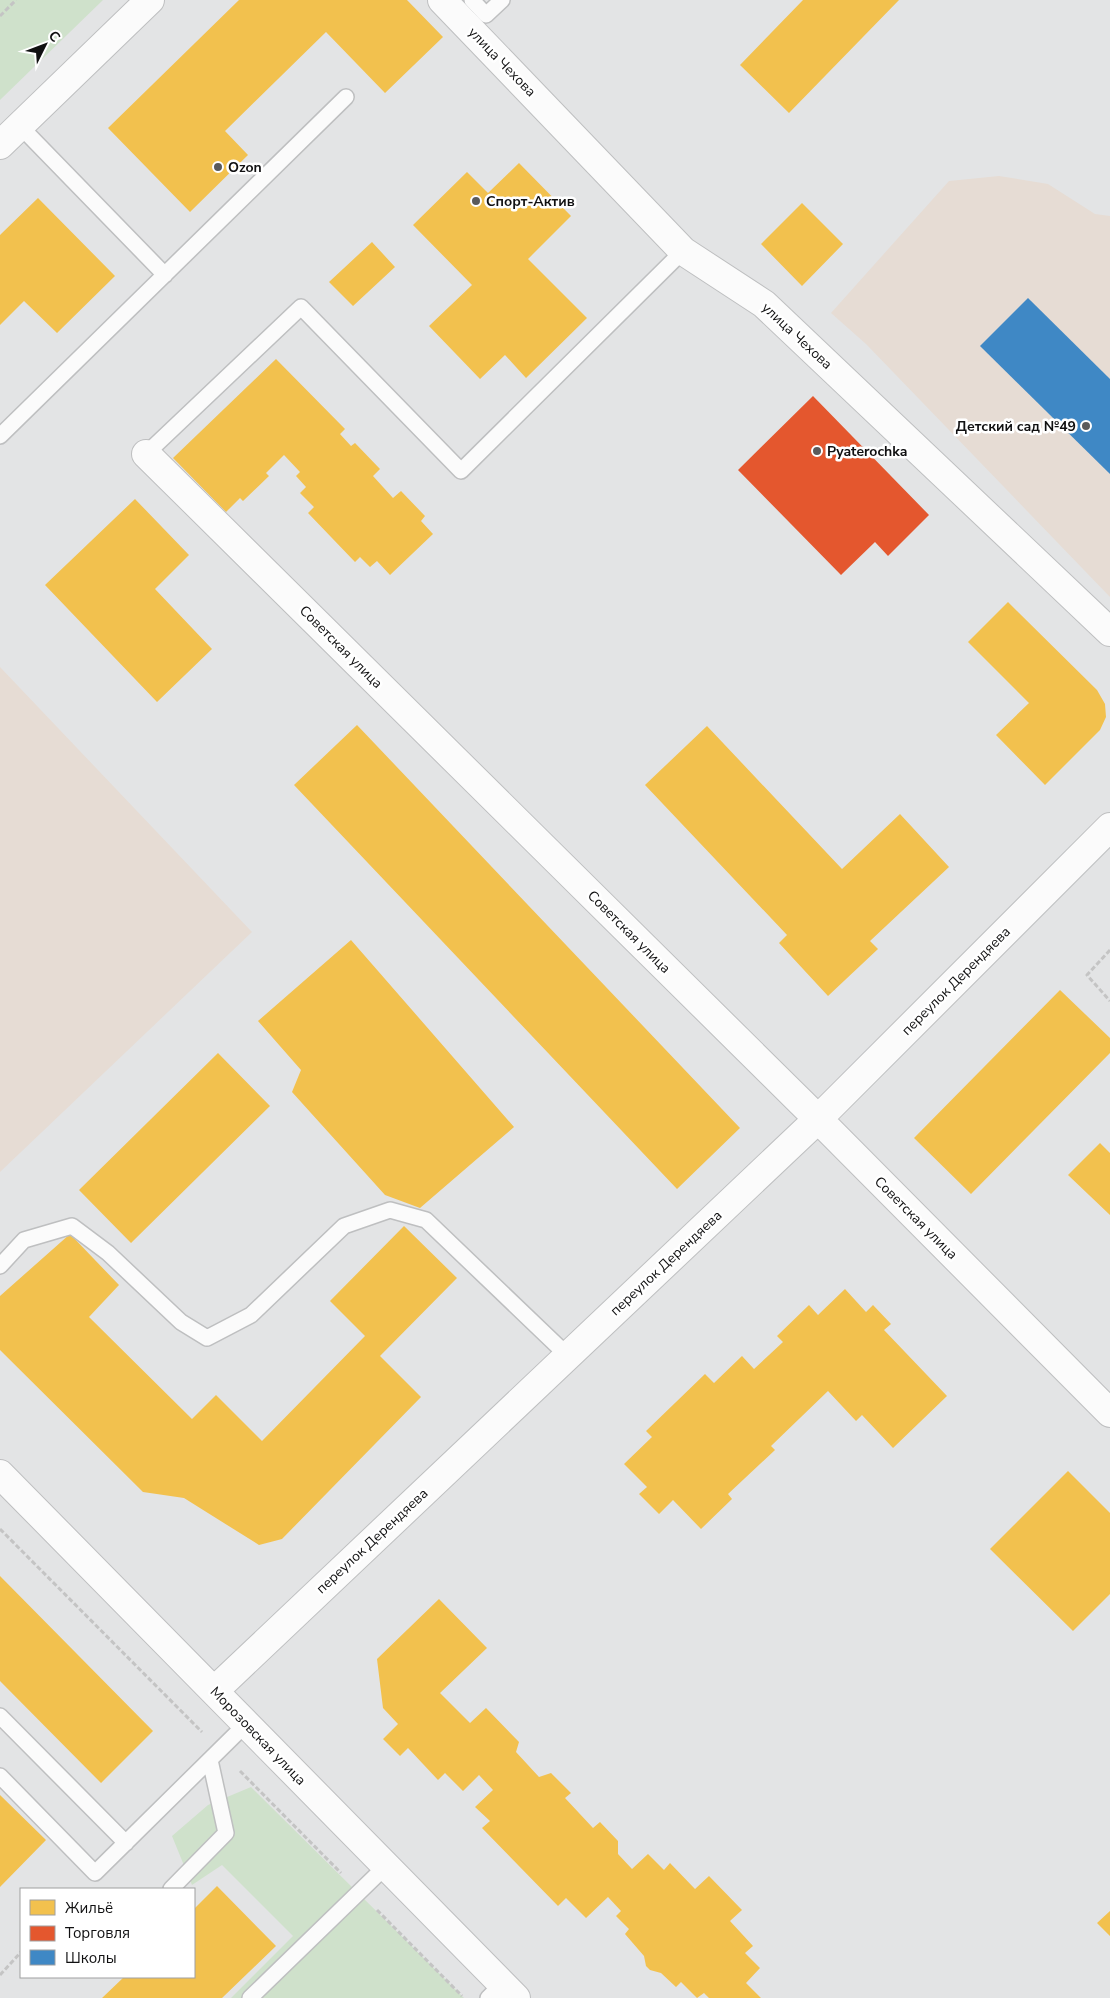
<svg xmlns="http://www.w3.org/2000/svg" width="1110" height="1998" font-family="'Nunito Sans',sans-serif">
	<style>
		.education { fill: #e6dcd4 }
		.green { fill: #cfe1cb }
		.homes { fill: #f2c14e }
		.shops { fill: #e4572e }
		.schools { fill: #3f88c5 }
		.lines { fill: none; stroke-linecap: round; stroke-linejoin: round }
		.lane-casing { stroke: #bebfc0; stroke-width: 18 }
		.street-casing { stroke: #bebfc0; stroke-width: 30 }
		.primary-casing { stroke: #bebfc0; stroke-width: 30 }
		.path { stroke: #c4c4c4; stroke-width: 3; stroke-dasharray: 5 2.5; stroke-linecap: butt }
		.lane { stroke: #fbfbfb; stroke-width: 15 }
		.street { stroke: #fbfbfb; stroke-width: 28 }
		.primary { stroke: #fbfbfb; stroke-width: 28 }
		.poi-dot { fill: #5a5a5b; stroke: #fff; stroke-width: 2 }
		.labels { text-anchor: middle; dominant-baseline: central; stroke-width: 5; stroke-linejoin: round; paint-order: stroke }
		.street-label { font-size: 14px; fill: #101011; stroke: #fff }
		.poi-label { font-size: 14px; font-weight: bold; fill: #101011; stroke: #fff; text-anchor: start }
	</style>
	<rect width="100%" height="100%" fill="#e3e4e5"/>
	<path class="education" d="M999,176L1048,184L1095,214L1110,216V597L866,344L831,313L949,181Z
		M0,667L252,932L0,1172Z"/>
	<path class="green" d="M0,0H103L0,100Z
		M251,1787L464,1998H231L293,1936L222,1865L192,1885L172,1836L208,1805Z"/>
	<path class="homes" d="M239,0H407L443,37L385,93L326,32L225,131L248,155L190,212L108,128Z
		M803,0H899L789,113L740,65Z
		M519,163L571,216L528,259L587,318L526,378L505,355L480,379L429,326L472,285L413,225L467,172L488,193Z
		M38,198L115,276L57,333L24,301L0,325V235Z
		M802,203L843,244L802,286L761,244Z
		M372,242L395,267L353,306L329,282Z
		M276,359L345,429L340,434L351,446L355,443L380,469L373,476L393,498L401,491L425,516L421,521L433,534L390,575L377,561L370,567L360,557L355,562L308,513L314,507L300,493L306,487L296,476L300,472L284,455L266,473L269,476L243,501L240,498L226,512L173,458Z
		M135,499L189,555L155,589L212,649L157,702L45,585Z
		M1008,602L1097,690L1105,704L1106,717L1100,730L1045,785L996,735L1029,703L968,642Z
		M357,725L740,1128L677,1189L294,785Z
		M707,726L842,869L900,814L949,867L870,941L878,949L828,996L779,943L787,935L645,785Z
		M351,940L514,1127L420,1208L385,1195L292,1092L301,1070L258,1021Z
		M1060,990L1110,1038V1053L971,1194L914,1138Z
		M218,1053L270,1106L131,1243L79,1190Z
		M1100,1143L1110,1153V1215L1068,1175Z
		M404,1226L457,1278L380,1356L421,1397L282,1539L259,1545L184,1498L143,1492L0,1350V1296L70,1234L119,1285L89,1317L192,1419L216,1395L262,1441L365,1336L330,1301Z
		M845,1289L866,1312L873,1305L891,1324L884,1330L947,1396L893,1448L862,1415L856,1421L828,1391L771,1446L775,1450L728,1494L732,1499L701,1529L673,1500L659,1514L639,1494L647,1487L624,1464L652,1437L646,1431L705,1374L714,1383L742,1356L754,1369L783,1342L777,1336L809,1305L818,1315Z
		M1068,1471L1110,1513V1594L1073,1631L990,1549Z
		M0,1576L153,1731L101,1783L0,1681Z
		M439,1599L487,1648L440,1693L470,1723L486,1708L519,1742L516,1752L539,1777L551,1773L571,1793L565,1798L593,1828L600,1822L618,1841V1854L632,1869L648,1854L664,1870L670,1863L695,1889L709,1876L742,1910L730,1921L753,1946L745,1953L760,1968L746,1983L761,1998H709L704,1993L697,1998L681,1982L676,1987L661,1973L650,1970L646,1966L644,1956L625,1934L629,1929L616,1916L621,1911L608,1897L586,1918L566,1898L558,1906L482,1828L490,1821L475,1807L493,1790L479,1775L463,1791L445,1773L438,1780L408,1748L400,1756L383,1739L398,1724L383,1708L377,1659Z
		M0,1795L46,1840L0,1887Z
		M217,1886L276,1946L222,1998H102L124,1977H194V1909Z
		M1110,1911V1936L1097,1923Z"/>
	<path class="shops" d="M813,396L929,515L888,556L875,542L841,575L738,470Z"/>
	<path class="schools" d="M1028,298L1110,379V474L980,346Z"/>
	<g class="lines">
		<g class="lane-casing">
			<path id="lane" d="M472,0L486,15L502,0
				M20,126L165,275
				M0,436L346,97
				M146,454L301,307L461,471L683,251
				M0,1266L24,1240L72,1226L108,1253L181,1322L207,1338L251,1315L344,1226L390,1210L426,1220L568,1356
				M0,1716L126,1843
				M0,1776L95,1873L246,1724
				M171,1889L226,1833L210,1760
				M250,1998L386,1866
				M488,1998L502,1984"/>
		</g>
		<g class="street-casing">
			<path id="street" d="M442,0L683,251L764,304L1110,632
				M146,454L818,1119L1110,1413
				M0,1474L516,1998
				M214,1691L818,1119L1110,827"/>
		</g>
		<g class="primary-casing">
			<path id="primary" d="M0,145L150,0"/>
		</g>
		<path class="path" d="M0,16L16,0
			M1110,950L1087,975L1110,1001
			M0,1529L202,1732
			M240,1771L341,1873
			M377,1910L462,1996
			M0,1975L21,1952"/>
		<use href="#lane" class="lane"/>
		<use href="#street" class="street"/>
		<use href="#primary" class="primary"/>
	</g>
	<g class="poi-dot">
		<circle cx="218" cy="167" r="5"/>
		<circle cx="476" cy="201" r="5"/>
		<circle cx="1086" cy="426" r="5"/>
		<circle cx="817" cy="451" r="5"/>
	</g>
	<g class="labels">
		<g class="street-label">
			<text transform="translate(502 62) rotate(46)">улица Чехова</text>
			<text transform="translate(797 336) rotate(43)">улица Чехова</text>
			<text transform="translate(341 647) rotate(45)">Советская улица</text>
			<text transform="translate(629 932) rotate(45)">Советская улица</text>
			<text transform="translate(956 981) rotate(-45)">переулок Дерендяева</text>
			<text transform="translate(916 1218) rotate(45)">Советская улица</text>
			<text transform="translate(666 1263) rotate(-43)">переулок Дерендяева</text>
			<text transform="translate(372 1541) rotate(-43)">переулок Дерендяева</text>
			<text transform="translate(258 1736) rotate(46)">Морозовская улица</text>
		</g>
		<g class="poi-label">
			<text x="228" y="167">Ozon</text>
			<text x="486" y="201">Спорт-Актив</text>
			<text x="1076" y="426" text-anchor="end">Детский сад №49</text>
			<text x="827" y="451">Pyaterochka</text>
		</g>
	</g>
	<rect x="20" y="1888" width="175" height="90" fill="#ffffff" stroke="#9f9fa0"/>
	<rect x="30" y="1900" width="25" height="15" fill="#f2c14e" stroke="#9f9fa0"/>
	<text x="65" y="1913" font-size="15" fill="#101011">Жильё</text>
	<rect x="30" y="1926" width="25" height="15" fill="#e4572e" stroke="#9f9fa0"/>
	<text x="65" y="1938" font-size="15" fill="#101011">Торговля</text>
	<rect x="30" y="1950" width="25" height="15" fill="#3f88c5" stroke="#9f9fa0"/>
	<text x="65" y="1963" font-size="15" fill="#101011">Школы</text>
	<g transform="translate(45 45) rotate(48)" stroke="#ffffff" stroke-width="4" paint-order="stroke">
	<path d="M0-4L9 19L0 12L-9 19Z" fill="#101011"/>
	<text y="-8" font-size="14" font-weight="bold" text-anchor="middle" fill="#101011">С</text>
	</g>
</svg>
